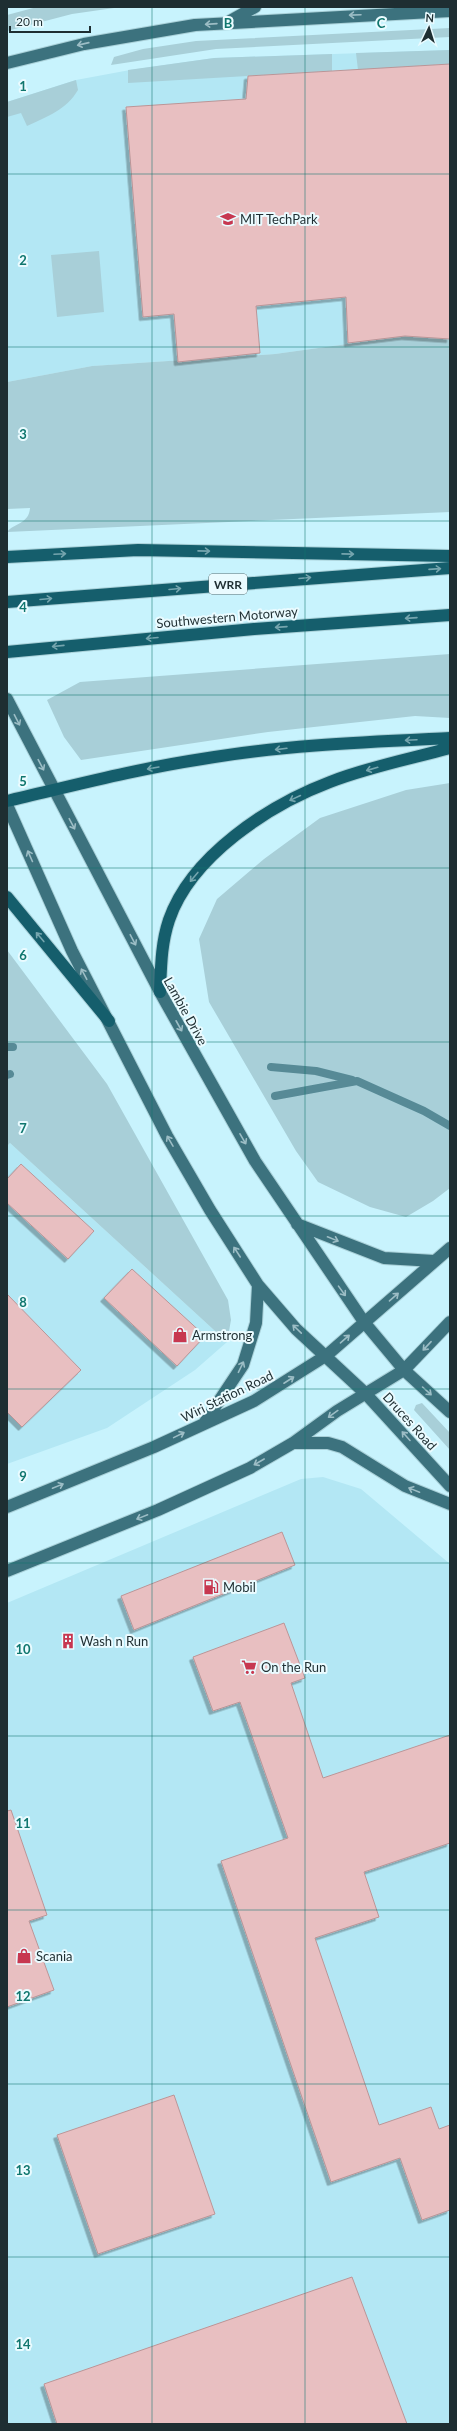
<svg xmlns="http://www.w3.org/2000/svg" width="457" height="2431" font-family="Lato,sans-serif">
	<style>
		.built { fill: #b3e7f4 }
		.green { fill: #a8cfd8 }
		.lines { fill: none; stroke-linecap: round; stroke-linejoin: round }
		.stream { stroke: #578a96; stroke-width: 8 }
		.building { fill: #e8bfc1; stroke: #bb9597; filter: url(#shadow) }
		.major-casing { stroke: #a9d0d8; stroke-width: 14 }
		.highway-casing { stroke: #a9d0d8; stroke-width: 14 }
		.major { stroke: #3c727e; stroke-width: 12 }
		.highway { stroke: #155e6c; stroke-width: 12 }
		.oneway { stroke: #9cbdc5 }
		.oneway2 { stroke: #75a5ae }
		.grid { fill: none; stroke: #0f766e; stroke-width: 1; stroke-opacity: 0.55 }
		.labels { text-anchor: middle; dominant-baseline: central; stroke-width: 4; stroke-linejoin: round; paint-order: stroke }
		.shield { fill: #eafbff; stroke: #5b6c70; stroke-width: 1 }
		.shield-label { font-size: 12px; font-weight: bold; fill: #1e2e32 }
		.poi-label { font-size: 13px; fill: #1e2e32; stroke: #eafbff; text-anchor: start }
		.street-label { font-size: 13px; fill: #1e2e32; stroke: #eafbff }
		.grid-label { font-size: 13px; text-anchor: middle; font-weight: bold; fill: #0f766e; stroke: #eafbff; stroke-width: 4; stroke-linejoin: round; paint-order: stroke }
	</style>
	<defs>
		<filter id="shadow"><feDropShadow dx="-3.5" dy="3.5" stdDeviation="0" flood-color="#0004"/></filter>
	</defs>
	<rect width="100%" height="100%" fill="#c8f3fd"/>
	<path class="built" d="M450,50V339L405,336L275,354L92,366L7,382V102L76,80L130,70L214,58Z
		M10,1143L227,1342L195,1370L107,1428L7,1464V1146Z
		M323,1477L361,1489L450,1564V2424H7V1603L301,1479Z"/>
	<path class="green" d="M37,7H121L72,14L7,31V15Z
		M450,28V37L216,49L111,65L114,57L143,49L196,41Z
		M450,50V64L358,70L356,53Z
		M332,54V71L128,83V70L214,58Z
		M76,80L78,90C66,110 48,116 27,126L21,113L7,117V102Z
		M99,251L104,312L57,317L51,255Z
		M405,336L450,339V512L7,532C14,523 29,524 30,508L7,509V382L92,366L275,354Z
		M450,654V718L415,716L268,732L81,760L64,737L47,700L80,682Z
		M450,783V1188L433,1201L406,1217L370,1207L318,1182L296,1151L209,1002L199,939L217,899L264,859L320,818L406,790Z
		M7,950L107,1084L228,1300L231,1320L227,1342L10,1143L7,1146Z
		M422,1403L450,1433V1450L414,1410L416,1405Z"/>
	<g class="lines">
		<path class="stream" d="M7,1047H13
			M271,1067L316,1071L352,1080
			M7,1075L10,1074
			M275,1096L357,1081L424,1111L450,1126"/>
	</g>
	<path class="building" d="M450,64V339L405,336L348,343L346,297L256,306L260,353L178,362L174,314L143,317L126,107L246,99L248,76Z
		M21,1164L94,1231L68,1259L7,1203V1179Z
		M132,1269L205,1336L177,1366L104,1298Z
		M7,1294L81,1370L22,1427L7,1412Z
		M282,1532L295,1565L134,1630L121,1596Z
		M284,1623L305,1678L291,1683L323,1778L450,1735V1843L364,1872L379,1917L315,1938L379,2125L431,2107L439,2129L450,2125V2210L422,2220L400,2158L331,2182L221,1861L288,1838L240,1702L213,1711L193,1657Z
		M11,1810L47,1915L29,1921L54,1990L7,2007V1811Z
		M174,2095L215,2214L98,2254L57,2135Z
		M352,2277L407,2424H57L44,2384Z"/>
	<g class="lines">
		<g class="major-casing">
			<path id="major" d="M230,21L255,7
				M7,63L84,44L195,25L450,11
				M7,699L160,992L255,1161L364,1322L404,1370L450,1412
				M7,805L72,951L167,1136L210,1210L258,1285L296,1329L365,1393L450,1486
				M297,1224L384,1258L434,1261
				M205,1422L243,1365L256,1323L258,1285
				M293,1443H328L342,1447L405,1486L450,1504
				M7,1507L154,1447L254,1401L327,1355L450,1248
				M7,1571L158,1510L250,1468L293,1443L337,1411L404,1370L450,1322"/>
		</g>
		<g class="highway-casing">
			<path id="highway" d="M7,557L138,550L450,556
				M7,602L450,568
				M7,652L254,629L450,615
				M7,801C72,786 136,769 202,759C284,745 367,742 450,738
				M7,897L109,1021
				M160,992C161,967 161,944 169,920C191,856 269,805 330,782C368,767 410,759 450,748"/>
		</g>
		<use href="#major" class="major"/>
		<use href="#highway" class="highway"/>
	</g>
	<defs><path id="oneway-shaft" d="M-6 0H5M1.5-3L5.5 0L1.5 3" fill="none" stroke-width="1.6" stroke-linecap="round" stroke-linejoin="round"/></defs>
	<g class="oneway">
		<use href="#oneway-shaft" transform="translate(355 15) rotate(178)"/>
		<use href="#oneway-shaft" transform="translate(211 24) rotate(176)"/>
		<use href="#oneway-shaft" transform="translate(83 44) rotate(167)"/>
		<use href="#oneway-shaft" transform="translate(17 720) rotate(63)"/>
		<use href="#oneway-shaft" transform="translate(41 765) rotate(62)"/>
		<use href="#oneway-shaft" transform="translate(72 824) rotate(62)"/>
		<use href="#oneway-shaft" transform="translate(30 856) rotate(-114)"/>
		<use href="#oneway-shaft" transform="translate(133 940) rotate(62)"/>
		<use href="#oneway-shaft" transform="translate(84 974) rotate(-118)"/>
		<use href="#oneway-shaft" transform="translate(179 1026) rotate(61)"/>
		<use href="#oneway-shaft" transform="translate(243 1139) rotate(60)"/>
		<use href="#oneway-shaft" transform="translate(170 1141) rotate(-120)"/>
		<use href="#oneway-shaft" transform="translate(333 1239) rotate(22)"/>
		<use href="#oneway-shaft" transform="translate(237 1252) rotate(-123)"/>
		<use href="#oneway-shaft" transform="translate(342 1291) rotate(54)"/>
		<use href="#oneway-shaft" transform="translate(394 1297) rotate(-41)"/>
		<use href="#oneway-shaft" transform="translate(297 1329) rotate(-136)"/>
		<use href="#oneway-shaft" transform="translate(345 1339) rotate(-41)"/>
		<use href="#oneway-shaft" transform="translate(427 1346) rotate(133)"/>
		<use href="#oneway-shaft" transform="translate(241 1367) rotate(-64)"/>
		<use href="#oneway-shaft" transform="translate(289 1380) rotate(-33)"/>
		<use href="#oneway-shaft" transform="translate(427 1391) rotate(42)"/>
		<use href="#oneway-shaft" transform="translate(333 1414) rotate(144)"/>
		<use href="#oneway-shaft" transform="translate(179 1435) rotate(-26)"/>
		<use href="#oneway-shaft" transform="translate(406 1436) rotate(-132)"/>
		<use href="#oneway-shaft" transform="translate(259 1462) rotate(150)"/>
		<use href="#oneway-shaft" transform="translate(58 1486) rotate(-22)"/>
		<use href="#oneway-shaft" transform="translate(414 1490) rotate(-158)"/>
		<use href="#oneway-shaft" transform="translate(142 1517) rotate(158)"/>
	</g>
	<g class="oneway2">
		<use href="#oneway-shaft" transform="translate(204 551) rotate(1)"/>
		<use href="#oneway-shaft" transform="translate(60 554) rotate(-3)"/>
		<use href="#oneway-shaft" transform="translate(348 554) rotate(1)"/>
		<use href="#oneway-shaft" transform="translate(435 569) rotate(-4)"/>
		<use href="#oneway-shaft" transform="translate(305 578) rotate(-5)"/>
		<use href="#oneway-shaft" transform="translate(175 589) rotate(-5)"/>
		<use href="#oneway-shaft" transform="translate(46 599) rotate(-5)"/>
		<use href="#oneway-shaft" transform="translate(411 618) rotate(176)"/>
		<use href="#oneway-shaft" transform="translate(281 627) rotate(176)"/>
		<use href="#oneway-shaft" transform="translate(152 638) rotate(175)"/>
		<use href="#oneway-shaft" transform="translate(58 646) rotate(174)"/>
		<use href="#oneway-shaft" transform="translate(411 740) rotate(177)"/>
		<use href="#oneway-shaft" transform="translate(281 749) rotate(173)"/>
		<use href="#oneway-shaft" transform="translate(153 768) rotate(170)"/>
		<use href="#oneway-shaft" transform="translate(372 769) rotate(164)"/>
		<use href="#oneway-shaft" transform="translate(295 798) rotate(155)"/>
		<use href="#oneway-shaft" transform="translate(194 877) rotate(130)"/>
		<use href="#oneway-shaft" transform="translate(40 937) rotate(-130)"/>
	</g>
	<path class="grid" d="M152,7V2424M305,7V2424M7,174H450M7,347H450M7,521H450M7,695H450M7,868H450M7,1042H450M7,1216H450M7,1389H450M7,1563H450M7,1736H450M7,1910H450M7,2084H450M7,2257H450"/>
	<defs>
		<g id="university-bare" transform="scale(1.2)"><path d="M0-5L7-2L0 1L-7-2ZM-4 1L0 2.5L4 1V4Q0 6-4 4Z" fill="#c73750" stroke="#eafbff" stroke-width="2.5" paint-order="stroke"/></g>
		<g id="shop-bare" transform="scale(1.2)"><path d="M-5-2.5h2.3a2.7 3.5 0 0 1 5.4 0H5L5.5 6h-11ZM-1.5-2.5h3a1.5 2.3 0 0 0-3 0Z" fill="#c73750" stroke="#eafbff" stroke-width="2.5" paint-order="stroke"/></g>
		<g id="fuel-bare" transform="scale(1.2)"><path d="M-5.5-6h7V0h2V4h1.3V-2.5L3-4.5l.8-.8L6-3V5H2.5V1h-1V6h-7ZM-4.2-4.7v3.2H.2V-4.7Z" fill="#c73750" stroke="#eafbff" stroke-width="2.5" paint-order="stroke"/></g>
		<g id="building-bare" transform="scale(1.2)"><path d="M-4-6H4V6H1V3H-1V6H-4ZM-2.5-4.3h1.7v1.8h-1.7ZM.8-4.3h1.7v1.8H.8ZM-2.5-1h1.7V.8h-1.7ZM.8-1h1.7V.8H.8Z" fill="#c73750" stroke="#eafbff" stroke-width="2.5" paint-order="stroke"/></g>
		<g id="supermarket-bare" transform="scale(1.2)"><path d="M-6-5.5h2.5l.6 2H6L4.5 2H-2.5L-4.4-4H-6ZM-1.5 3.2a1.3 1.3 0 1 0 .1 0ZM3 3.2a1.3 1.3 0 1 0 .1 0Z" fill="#c73750" stroke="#eafbff" stroke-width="2.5" paint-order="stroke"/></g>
	</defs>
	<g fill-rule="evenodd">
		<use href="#university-bare" x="228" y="219"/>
		<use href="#shop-bare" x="180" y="1335"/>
		<use href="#fuel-bare" x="211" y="1587"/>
		<use href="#building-bare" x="68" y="1641"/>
		<use href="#supermarket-bare" x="249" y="1667"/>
		<use href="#shop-bare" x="24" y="1956"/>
	</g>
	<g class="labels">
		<rect class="shield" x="209" y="574" width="38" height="20" rx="3"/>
		<g class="shield-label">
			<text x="228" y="584">WRR</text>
		</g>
		<g class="poi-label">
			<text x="240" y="219">MIT TechPark</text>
			<text x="192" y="1335">Armstrong</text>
			<text x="223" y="1587">Mobil</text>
			<text x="80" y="1641">Wash n Run</text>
			<text x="261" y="1667">On the Run</text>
			<text x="36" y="1956">Scania</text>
		</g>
		<g class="street-label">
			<text transform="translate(227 617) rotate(-5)">Southwestern Motorway</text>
			<text transform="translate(186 1011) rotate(61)">Lambie Drive</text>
			<text transform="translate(227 1396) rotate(-26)">Wiri Station Road</text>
			<text transform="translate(410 1421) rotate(48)">Druces Road</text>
		</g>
	</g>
	<g class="grid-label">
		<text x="228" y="28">B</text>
		<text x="381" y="28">C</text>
		<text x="23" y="91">1</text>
		<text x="23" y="265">2</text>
		<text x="23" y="439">3</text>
		<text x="23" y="612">4</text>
		<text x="23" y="786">5</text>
		<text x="23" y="960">6</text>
		<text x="23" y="1133">7</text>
		<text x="23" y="1307">8</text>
		<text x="23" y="1481">9</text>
		<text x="23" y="1654">10</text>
		<text x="23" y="1828">11</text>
		<text x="23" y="2001">12</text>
		<text x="23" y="2175">13</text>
		<text x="23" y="2349">14</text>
	</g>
	<rect width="457" height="2431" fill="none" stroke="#1e2e32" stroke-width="16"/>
	<g transform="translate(429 28) rotate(4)" stroke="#eafbff" stroke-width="3" paint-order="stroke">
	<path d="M0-3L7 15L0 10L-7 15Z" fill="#1e2e32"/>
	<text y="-6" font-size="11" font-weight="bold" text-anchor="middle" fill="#1e2e32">N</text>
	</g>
	<path d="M10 26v6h80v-6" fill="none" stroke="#1e2e32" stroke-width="2"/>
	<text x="16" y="26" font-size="12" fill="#1e2e32" stroke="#eafbff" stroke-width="3" paint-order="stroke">20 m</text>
</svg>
